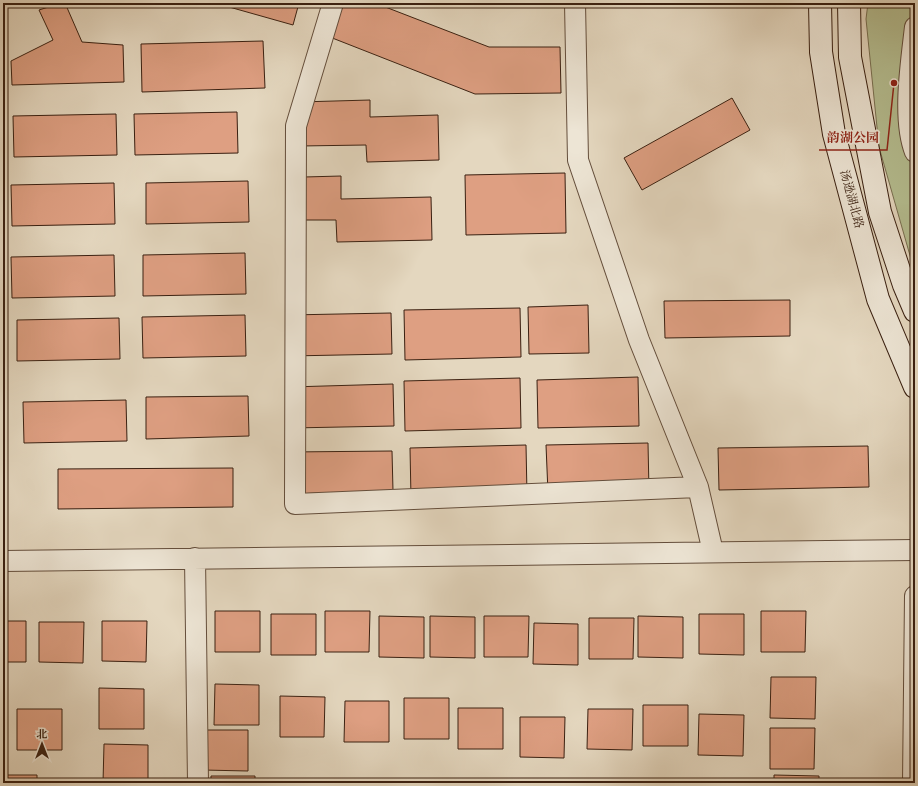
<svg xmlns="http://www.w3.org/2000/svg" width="918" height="786" font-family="Cardo,'Noto Serif SC',serif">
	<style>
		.green { fill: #b5be91; stroke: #786f51 }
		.building { fill: #de9f82; stroke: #3a2011 }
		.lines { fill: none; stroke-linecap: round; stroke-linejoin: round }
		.street-casing { stroke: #644e3c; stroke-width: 22 }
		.secondary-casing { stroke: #3a2011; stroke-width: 24 }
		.street { stroke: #ede5d5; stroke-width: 20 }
		.secondary { stroke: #ede5d5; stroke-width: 22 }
		.labels { text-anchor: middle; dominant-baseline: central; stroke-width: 3.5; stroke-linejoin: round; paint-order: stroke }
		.street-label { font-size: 12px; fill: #3a2011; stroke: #ede5d5 }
		.leader { fill: none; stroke: #8f2418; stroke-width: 1.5 }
		.callout-dot { fill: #8f2418; stroke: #ede5d5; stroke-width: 1.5 }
		.callout-label { font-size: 13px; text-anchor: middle; font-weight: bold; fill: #8f2418; stroke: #ede5d5; stroke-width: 3.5; stroke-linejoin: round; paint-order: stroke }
	</style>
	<rect width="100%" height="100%" fill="#e4d7bf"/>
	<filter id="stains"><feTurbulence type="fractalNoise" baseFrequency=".005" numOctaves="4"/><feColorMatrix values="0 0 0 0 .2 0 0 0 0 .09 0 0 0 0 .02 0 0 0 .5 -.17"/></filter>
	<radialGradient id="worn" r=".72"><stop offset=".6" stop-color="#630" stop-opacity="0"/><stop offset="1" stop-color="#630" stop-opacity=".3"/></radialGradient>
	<path class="green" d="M868,3H915V273L879,147L866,19Z"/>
	<path class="building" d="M61,3H65L82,42L123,45L124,82L12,85L11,61L53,40L39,10Z
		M215,3H299L293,25Z
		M329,3H375L489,47H560L561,93L475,94L317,32Z
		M464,3H555V5H469Z
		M263,41L265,88L142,92L141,44Z
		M732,98L750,130L642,190L624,158Z
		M370,100V117L438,115L439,160L367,162L366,145L300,146L299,102Z
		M237,112L238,153L135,155L134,114Z
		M116,114L117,155L14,157L13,116Z
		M565,173L566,233L466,235L465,175Z
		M341,176V199L431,197L432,240L337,242L336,220H305L304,177Z
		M248,181L249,222L146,224V183Z
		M114,183L115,224L12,226L11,185Z
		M245,253L246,294L143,296V255Z
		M114,255L115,296L12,298L11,257Z
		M790,300V336L665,338L664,301Z
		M588,305L589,353L529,354L528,307Z
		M520,308L521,357L405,360L404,310Z
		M391,313L392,354L289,356L288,315Z
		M245,315L246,356L143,358L142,317Z
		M119,318L120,359L17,361V320Z
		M638,377L639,426L538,428L537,380Z
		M520,378L521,428L405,431L404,381Z
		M393,384L394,426L291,428L290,387Z
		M248,396L249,436L146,439V397Z
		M126,400L127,441L24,443L23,402Z
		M648,443L649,491L548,493L546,445Z
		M526,445L527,495L411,498L410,448Z
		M868,446L869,487L719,490L718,448Z
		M392,451L393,491L290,494L289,452Z
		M233,468V507L58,509V469Z
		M215,611H260V652H215Z
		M325,611H370L369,652H325Z
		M761,611H806L805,652H761Z
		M271,614H316V655H271Z
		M699,614H744V655L699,654Z
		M379,616L424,617V658L379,657Z
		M430,616L475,617V658L430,657Z
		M484,616H529L528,657H484Z
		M638,616L683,617V658L638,657Z
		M589,618H634L633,659H589Z
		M3,621H26V662H3Z
		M102,621H147L146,662L102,661Z
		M39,622H84L83,663L39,662Z
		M534,623L578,624V665L533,664Z
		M771,677H816L815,719L770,718Z
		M215,684L259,685V725H214Z
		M99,688L144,689V729H99Z
		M280,696L325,697L324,737H280Z
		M404,698H449V739H404Z
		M345,701H389V742H344Z
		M643,705H688V746H643Z
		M458,708H503V749H458Z
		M17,709H62V750H17Z
		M588,709H633L632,750L587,749Z
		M699,714L744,715L743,756L698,755Z
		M520,717H565L564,758L520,757Z
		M770,728H815L814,769H770Z
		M203,730H248V771L203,770Z
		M104,744L148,745V783H103Z
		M3,775H37V783H3Z
		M774,775L819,776V783H774Z
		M211,776H255V783H211Z
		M286,780H331V783H286Z"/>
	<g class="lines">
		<g class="street-casing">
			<path id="street" d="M333,3L296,126L295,504L698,487L713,552
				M575,3L578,160L639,340L698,487
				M915,27C911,62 902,119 915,152
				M195,558L198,783
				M3,561L915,550
				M913,783L915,596"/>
		</g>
		<g class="secondary-casing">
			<path id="secondary" d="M820,3L821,52L834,134L878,299L915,387
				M849,3L850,57L880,212L904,285L915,311"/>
		</g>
		<use href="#street" class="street"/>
		<use href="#secondary" class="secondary"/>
	</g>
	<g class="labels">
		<g class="street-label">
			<text transform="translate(852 199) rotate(75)">汤逊湖北路</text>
		</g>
	</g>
	<path class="leader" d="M894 83L887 150H819"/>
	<circle class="callout-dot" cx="894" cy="83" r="4"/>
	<g class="callout-label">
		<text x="853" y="142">韵湖公园</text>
	</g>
	<rect width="918" height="786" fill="none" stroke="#e4d7bf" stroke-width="16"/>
	<rect x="4" y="4" width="910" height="778" fill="none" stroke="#3a2011" stroke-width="2"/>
	<rect x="8" y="8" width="902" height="770" fill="none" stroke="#3a2011"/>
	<g transform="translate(42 744)" stroke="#ede5d5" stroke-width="3" paint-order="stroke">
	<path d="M0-3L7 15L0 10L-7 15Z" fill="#3a2011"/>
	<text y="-6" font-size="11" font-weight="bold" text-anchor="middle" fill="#3a2011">北</text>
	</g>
	<rect width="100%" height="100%" filter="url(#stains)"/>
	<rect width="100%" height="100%" fill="url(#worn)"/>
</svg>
